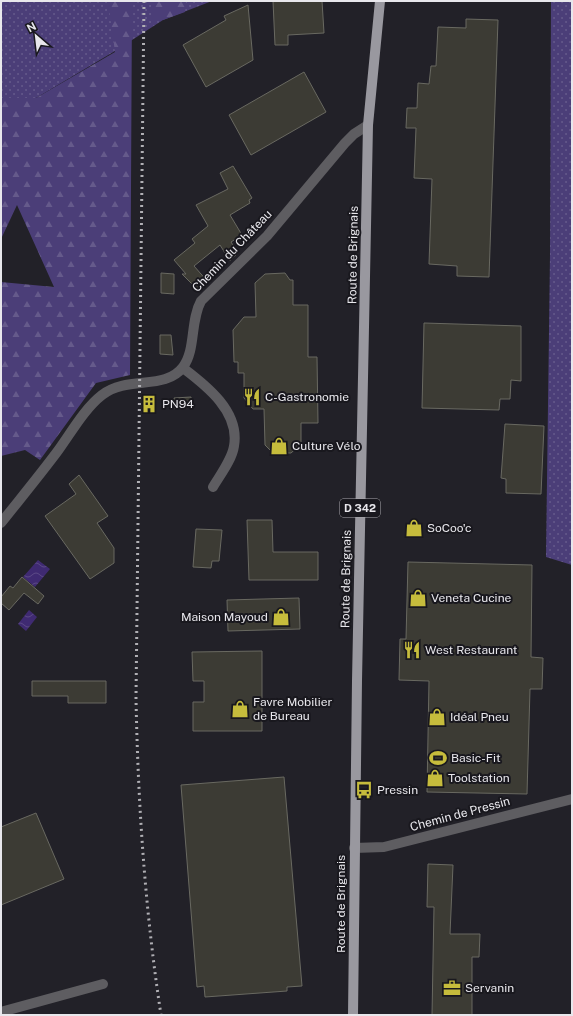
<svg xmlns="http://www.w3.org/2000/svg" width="573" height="1016" font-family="'Public Sans',sans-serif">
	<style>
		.grass { fill: url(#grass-dots) }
		.forest { fill: url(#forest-firs) }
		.water { fill: url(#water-waves) }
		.building { fill: #3c3b34; stroke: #696961 }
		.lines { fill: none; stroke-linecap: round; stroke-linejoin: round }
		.minor { stroke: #5e5d61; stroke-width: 10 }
		.major { stroke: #99989f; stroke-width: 10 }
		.rail { stroke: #b0afb4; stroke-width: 3; stroke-dasharray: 2 4; stroke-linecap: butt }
		.labels { text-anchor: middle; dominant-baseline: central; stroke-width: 4; stroke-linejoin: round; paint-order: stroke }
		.shield { fill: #19181e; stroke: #aaa9ae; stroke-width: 1 }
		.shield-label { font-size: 11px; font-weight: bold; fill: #e8e7ec }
		.street-label { font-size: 12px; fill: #e8e7ec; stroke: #19181e }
		.poi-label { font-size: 12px; fill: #e8e7ec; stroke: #19181e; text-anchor: start }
	</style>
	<defs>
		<pattern id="grass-dots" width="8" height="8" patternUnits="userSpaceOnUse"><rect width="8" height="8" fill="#4b3e78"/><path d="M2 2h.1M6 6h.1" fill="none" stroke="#655a8b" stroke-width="1.8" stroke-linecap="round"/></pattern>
		<pattern id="forest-firs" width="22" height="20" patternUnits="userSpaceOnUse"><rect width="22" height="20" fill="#4b3e78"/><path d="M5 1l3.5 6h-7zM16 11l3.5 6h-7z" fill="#655a8b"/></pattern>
		<pattern id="water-waves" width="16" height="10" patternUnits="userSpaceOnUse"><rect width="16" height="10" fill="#3f2a72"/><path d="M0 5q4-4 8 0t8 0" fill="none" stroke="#5b4986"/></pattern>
	</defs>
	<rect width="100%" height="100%" fill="#222128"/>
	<path class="grass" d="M1,1H212L163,20L115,51L36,98H1Z
		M551,1H572V565L546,557L550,255Z"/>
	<path class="forest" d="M108,1H132L130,375L96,383L40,460L25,450L1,456V282L54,287L17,205L1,239V98H36L115,52Z
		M153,1H186L185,12L163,20H153Z"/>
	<path class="water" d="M38,560L50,569L35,587L23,577Z
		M29,610L37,617L26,631L18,624Z"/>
	<path class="building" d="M273,1H322L324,33L288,35V45H275Z
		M248,5L253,60L206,87L183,45L226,20L224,16Z
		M466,19L498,20L489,277L457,276V266L429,264L432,179L414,178L416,128H406L407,108H417L418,83L429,84L431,66H436L438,27L466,28Z
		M304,72L326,112L251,155L229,115Z
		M233,166L252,198L249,200L250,203L230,215L242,235L231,242L238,253L230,261L220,245L194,266L208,282L200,290L195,287L182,274H186L174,260L195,243L192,239L208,226L196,205L228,189L220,173Z
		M161,273L174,274V294L161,293Z
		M285,273L290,280H293V305H308V357H317L318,423H301V444L291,453H273L265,445L264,409H253L244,398V373H238V362H234L233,330L244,317H256L255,283L265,274Z
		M424,323L521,326V381L511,380L510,399H500L499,410L422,408Z
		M160,335H171L173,355L160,354Z
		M191,397V407L174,408V398Z
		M505,424L544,426L541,494L506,493V479L501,478Z
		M79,475L108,516L97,523L114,548V563L90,579L45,516L76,494L69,484Z
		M247,520H272L273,552H318V580H249Z
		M196,529L222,530L219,561H212L211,568L193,567Z
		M408,562L532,565L531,657L543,658L542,689H530L527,794L427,792L429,681L399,680L400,639H406Z
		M22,577L44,596L38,604L24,593L9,610L1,603V597L10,586L13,588Z
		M299,598L300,629L228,631L227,600Z
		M262,651V731H193V702H204V681H193L192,652Z
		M32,681H106V703H68V696H32Z
		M284,777L302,986L287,987V991L205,997L204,986L197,987L181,785Z
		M36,813L64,879L1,905V827Z
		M428,864L453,865L450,934H480L479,957H472V1015H432L434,907H427Z"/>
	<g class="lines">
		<path class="minor" d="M183,368C207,386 240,412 234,446C232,460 220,475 213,487
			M1,523C20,499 39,476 57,452C71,433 84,409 102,395C128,375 165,391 183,367C196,350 190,321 201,301L267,236L345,143L354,134L368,125
			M354,848L384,847L572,799
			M1,1012L103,984"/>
		<path class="major" d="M353,1015L357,681L368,125L380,1"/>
		<path class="rail" d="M144,1L136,698C138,804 145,910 161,1015"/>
	</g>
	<defs>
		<g id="restaurant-bare" transform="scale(1.38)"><path d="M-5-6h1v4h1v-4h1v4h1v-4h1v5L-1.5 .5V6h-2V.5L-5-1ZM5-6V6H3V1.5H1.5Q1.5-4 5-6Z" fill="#c6bc3c" stroke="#19181e" stroke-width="2.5" paint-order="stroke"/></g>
		<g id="building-bare" transform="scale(1.38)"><path d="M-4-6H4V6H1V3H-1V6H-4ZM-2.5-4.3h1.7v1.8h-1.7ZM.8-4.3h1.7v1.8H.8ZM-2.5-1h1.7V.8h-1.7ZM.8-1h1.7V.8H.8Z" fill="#c6bc3c" stroke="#19181e" stroke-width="2.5" paint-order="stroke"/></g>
		<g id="shop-bare" transform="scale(1.38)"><path d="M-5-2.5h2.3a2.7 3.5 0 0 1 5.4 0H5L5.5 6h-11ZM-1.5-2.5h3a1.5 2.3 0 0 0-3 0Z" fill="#c6bc3c" stroke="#19181e" stroke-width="2.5" paint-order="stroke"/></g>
		<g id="stadium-bare" transform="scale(1.38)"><path d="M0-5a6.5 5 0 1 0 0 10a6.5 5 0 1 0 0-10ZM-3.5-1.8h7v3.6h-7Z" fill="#c6bc3c" stroke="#19181e" stroke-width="2.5" paint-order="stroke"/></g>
		<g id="bus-bare" transform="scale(1.38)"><path d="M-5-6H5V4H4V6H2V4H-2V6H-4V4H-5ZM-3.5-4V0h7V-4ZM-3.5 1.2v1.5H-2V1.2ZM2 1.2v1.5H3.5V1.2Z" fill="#c6bc3c" stroke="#19181e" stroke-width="2.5" paint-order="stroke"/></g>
		<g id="office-bare" transform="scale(1.38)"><path d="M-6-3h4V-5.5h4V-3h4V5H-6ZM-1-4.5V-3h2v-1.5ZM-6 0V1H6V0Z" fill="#c6bc3c" stroke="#19181e" stroke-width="2.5" paint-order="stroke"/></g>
	</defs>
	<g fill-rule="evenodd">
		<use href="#restaurant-bare" x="252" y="397"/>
		<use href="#building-bare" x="149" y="404"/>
		<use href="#shop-bare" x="279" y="446"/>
		<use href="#shop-bare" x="414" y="528"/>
		<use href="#shop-bare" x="418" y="598"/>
		<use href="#shop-bare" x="281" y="617"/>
		<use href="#restaurant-bare" x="412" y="650"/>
		<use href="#shop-bare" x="240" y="709"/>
		<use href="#shop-bare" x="437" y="717"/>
		<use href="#stadium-bare" x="438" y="758"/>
		<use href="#shop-bare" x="435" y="778"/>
		<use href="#bus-bare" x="364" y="790"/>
		<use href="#office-bare" x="452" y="988"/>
	</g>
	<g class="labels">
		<rect class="shield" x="340" y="499" width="40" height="18" rx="3"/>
		<g class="shield-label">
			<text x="360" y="508">D 342</text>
		</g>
		<g class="street-label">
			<text transform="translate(232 251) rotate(-46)">Chemin du Château</text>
			<text transform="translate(353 255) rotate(-89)">Route de Brignais</text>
			<text transform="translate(346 579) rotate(-89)">Route de Brignais</text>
			<text transform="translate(460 814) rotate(-15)">Chemin de Pressin</text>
			<text transform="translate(341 904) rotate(-90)">Route de Brignais</text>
		</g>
		<g class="poi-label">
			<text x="265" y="397">C-Gastronomie</text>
			<text x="162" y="404">PN94</text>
			<text x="292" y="446">Culture Vélo</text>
			<text x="427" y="528">SoCoo'c</text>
			<text x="431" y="598">Veneta Cucine</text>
			<text x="268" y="617" text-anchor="end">Maison Mayoud</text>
			<text x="425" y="650">West Restaurant</text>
			<text x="253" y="702">Favre Mobilier<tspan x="253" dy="14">de Bureau</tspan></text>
			<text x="450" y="717">Idéal Pneu</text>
			<text x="451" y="758">Basic-Fit</text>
			<text x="448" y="778">Toolstation</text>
			<text x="377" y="790">Pressin</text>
			<text x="465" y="988">Servanin</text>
		</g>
	</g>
	<rect width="573" height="1016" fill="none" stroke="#e8e7ec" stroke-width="4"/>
	<g transform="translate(36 36) rotate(332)" stroke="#19181e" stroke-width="3" paint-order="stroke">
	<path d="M0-3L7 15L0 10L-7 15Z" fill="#e8e7ec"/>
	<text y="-6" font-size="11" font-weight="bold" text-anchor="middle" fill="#e8e7ec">N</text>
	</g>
</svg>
